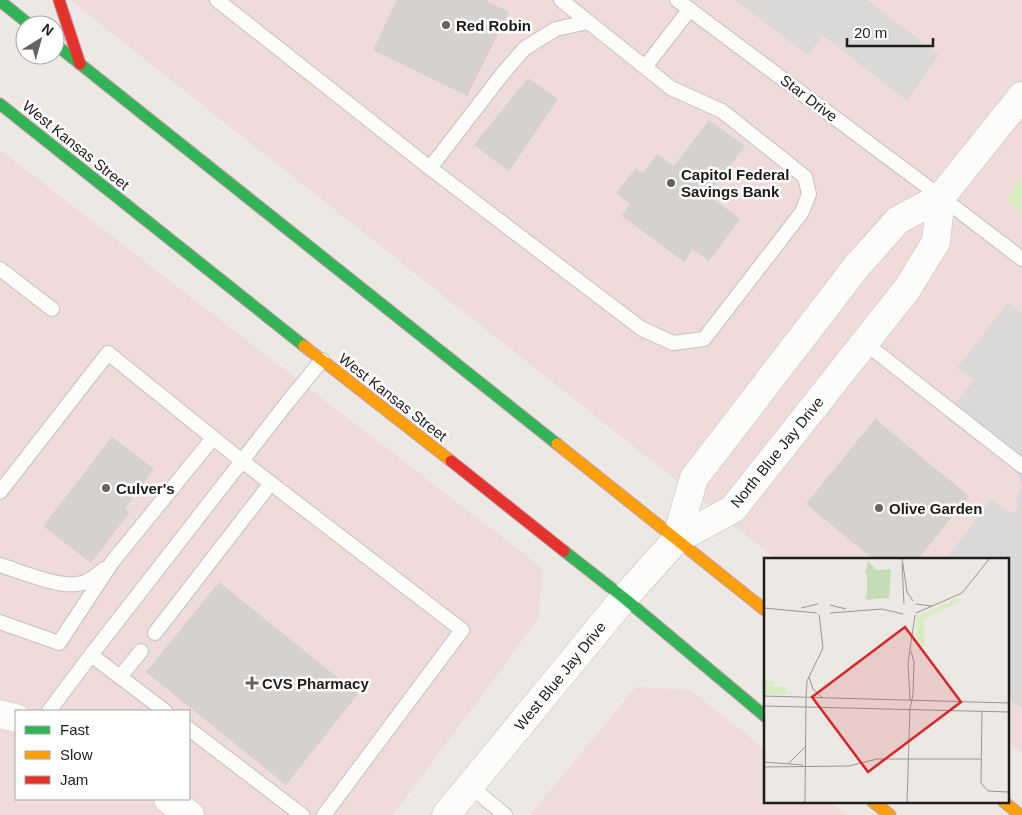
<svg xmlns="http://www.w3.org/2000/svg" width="1022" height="815" font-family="Helvetica,sans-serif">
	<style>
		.commercial { fill: #efdbd9; fill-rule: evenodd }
		.grass { fill: #d9ebc1 }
		.parking { fill: #dad9d7 }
		.building { fill: #d4d1ce }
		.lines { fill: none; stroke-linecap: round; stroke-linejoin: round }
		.lane-casing { stroke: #c4c3c1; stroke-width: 16 }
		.street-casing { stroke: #c4c3c1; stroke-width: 29 }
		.fast-casing { stroke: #c39aa7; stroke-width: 13 }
		.slow-casing { stroke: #c39aa7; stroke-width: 13 }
		.jam-casing { stroke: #c39aa7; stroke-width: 13 }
		.lane { stroke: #fcfcfb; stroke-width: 14 }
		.street { stroke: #fcfcfb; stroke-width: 28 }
		.fast { stroke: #30b455; stroke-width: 11 }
		.slow { stroke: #ff9f0a; stroke-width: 11 }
		.jam { stroke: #e5322d; stroke-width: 11 }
		.poi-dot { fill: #656463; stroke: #fff; stroke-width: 2 }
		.labels { text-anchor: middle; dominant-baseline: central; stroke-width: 5; stroke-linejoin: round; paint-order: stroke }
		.poi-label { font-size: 15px; font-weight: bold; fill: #1d1d1d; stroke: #fff; text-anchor: start }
		.street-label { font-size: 15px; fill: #1d1d1d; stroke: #fff }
		.inset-road { fill: none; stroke: #999795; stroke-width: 1 }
		.view { fill: #d62828; fill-opacity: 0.15; stroke: #d62828; stroke-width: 2.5 }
		.inset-edge { fill: none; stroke: #1d1d1d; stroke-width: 2.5 }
	</style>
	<rect width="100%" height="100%" fill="#ece9e5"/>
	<path class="commercial" d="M70,0H1022V753L1008,743V559H776Z
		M0,150L542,568L539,618L393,815H0ZM16,711H189V799H16Z
		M636,687L690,690L766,750V801H829L847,815H530Z"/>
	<path class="grass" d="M1022,175V214L1011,205L1008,198Z"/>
	<path class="parking" d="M735,0H867L939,55L907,101L823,35L808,55Z
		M1008,303L1022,314V487L1020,479L1014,469L945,417L974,380L957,368Z
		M1022,488V709L1008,698V559H946L991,499L1006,511L1014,513L1017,508L1016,499Z"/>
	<path class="building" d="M397,0H485L509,12L467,96L373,50Z
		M528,78L558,99L509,171L474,145Z
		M709,120L745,146L708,195L740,219L709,261L693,249L684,262L622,216L630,204L616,193L636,168L643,173L657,154L674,166Z
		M875,419L969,496L918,559H873L806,504Z
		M112,437L154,469L125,508L130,512L91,563L43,526Z
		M219,582L358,694L286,785L146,672Z"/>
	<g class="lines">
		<g class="lane-casing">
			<path id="lane" d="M217,0L430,168L642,329L673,343L704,339L802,212L809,194L805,177L722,111L671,88L561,0
				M677,0L941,197L1022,259
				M645,67L690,9
				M430,168L504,72L525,48L556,29L588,22
				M0,269L52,309
				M865,343L1022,466
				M0,492L108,353L242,461L462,630L324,815
				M0,565C19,571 57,587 77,584C88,583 96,576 104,569
				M0,622L59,643L113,561L213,438
				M155,633L271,483
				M91,655L165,711
				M120,677L141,651
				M49,711L91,655L287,403L322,360
				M189,729L302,815
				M470,786L505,815"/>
		</g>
		<g class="street-casing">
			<path id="street" d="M676,540L694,478L857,266L898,220L941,197L1022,96
				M0,714L16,718
				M168,799L190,815
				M446,815L624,598L676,540L733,509L907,289L936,242L941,197"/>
		</g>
		<g class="fast-casing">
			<path id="fast" d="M0,1L30,25
				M55,44L557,444
				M0,104L304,346
				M564,551L624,598L766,717"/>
		</g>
		<g class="slow-casing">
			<path id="slow" d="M304,346L451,461
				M557,444L766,611
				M872,801L890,815
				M1003,801L1020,815"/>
		</g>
		<g class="jam-casing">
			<path id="jam" d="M59,0L80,64
				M451,461L564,551"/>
		</g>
		<use href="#lane" class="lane"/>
		<use href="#street" class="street"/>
		<use href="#fast" class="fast"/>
		<use href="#slow" class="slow"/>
		<use href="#jam" class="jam"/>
	</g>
	<g class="poi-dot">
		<circle cx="446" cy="25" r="5"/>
		<circle cx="671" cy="183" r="5"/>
		<circle cx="106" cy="488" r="5"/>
		<circle cx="879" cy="508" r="5"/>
		<path d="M249.5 675.5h5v5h5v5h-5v5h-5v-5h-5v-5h5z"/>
	</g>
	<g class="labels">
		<g class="poi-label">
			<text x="456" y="25">Red Robin</text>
			<text x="681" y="174">Capitol Federal<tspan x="681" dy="17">Savings Bank</tspan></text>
			<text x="116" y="488">Culver's</text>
			<text x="889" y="508">Olive Garden</text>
			<text x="262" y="683">CVS Pharmacy</text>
		</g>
		<g class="street-label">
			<text transform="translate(809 98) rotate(37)">Star Drive</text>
			<text transform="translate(76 145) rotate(39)">West Kansas Street</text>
			<text transform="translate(393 397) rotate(38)">West Kansas Street</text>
			<text transform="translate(777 452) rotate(-51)">North Blue Jay Drive</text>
			<text transform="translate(560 676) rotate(-51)">West Blue Jay Drive</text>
		</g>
	</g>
	<g transform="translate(764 558)">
		<rect width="245" height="245" fill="#ece9e5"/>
		<path d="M193,41L196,42L192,45L160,61V87L163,88H153L152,58ZM0,123H10V129H22V134L30,136H0Z" fill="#d9ebc1"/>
		<path d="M104,3L113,12L127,11L125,40L103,42L100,38H103V16L101,15Z" fill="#c6dcb8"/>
		<path class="inset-road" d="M138,0L143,34L149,43M138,6L140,46M152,46L168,48M66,47L82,51M0,50L53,55M37,50L54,46M66,55L118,51L139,56M152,55L198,35L226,0M45,119L49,131L59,140M0,138L245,145M42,139L43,123L59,90L55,56M146,142L144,105L151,57M0,148L245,154M218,153L217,225L224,233L245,234M0,204L39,207M25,205L41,189M0,209L85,208L113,201H217M41,245L42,139M143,245L146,151L149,136L150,104L147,93"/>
		<path class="view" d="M141,69L197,144L104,214L48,139Z"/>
		<rect width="245" height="245" class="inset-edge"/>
	</g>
	<rect x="15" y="710" width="175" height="90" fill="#ffffff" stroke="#a5a5a5"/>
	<rect x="25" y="726" width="25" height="8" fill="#30b455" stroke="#a5a5a5"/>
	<text x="60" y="735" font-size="15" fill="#1d1d1d">Fast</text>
	<rect x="25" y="751" width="25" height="8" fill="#ff9f0a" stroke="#a5a5a5"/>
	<text x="60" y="760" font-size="15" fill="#1d1d1d">Slow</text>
	<rect x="25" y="776" width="25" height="8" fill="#e5322d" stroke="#a5a5a5"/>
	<text x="60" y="785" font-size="15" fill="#1d1d1d">Jam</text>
	<g transform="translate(40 40) rotate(37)"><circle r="24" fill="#ffffff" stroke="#a5a5a5"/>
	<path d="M0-4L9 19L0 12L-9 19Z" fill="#656463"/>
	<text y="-8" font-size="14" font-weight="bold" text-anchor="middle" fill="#1d1d1d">N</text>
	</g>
	<path d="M847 38v8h86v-8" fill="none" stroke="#1d1d1d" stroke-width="2.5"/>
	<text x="854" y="38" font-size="15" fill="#1d1d1d" stroke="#ffffff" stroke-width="4" paint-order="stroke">20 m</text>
</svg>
